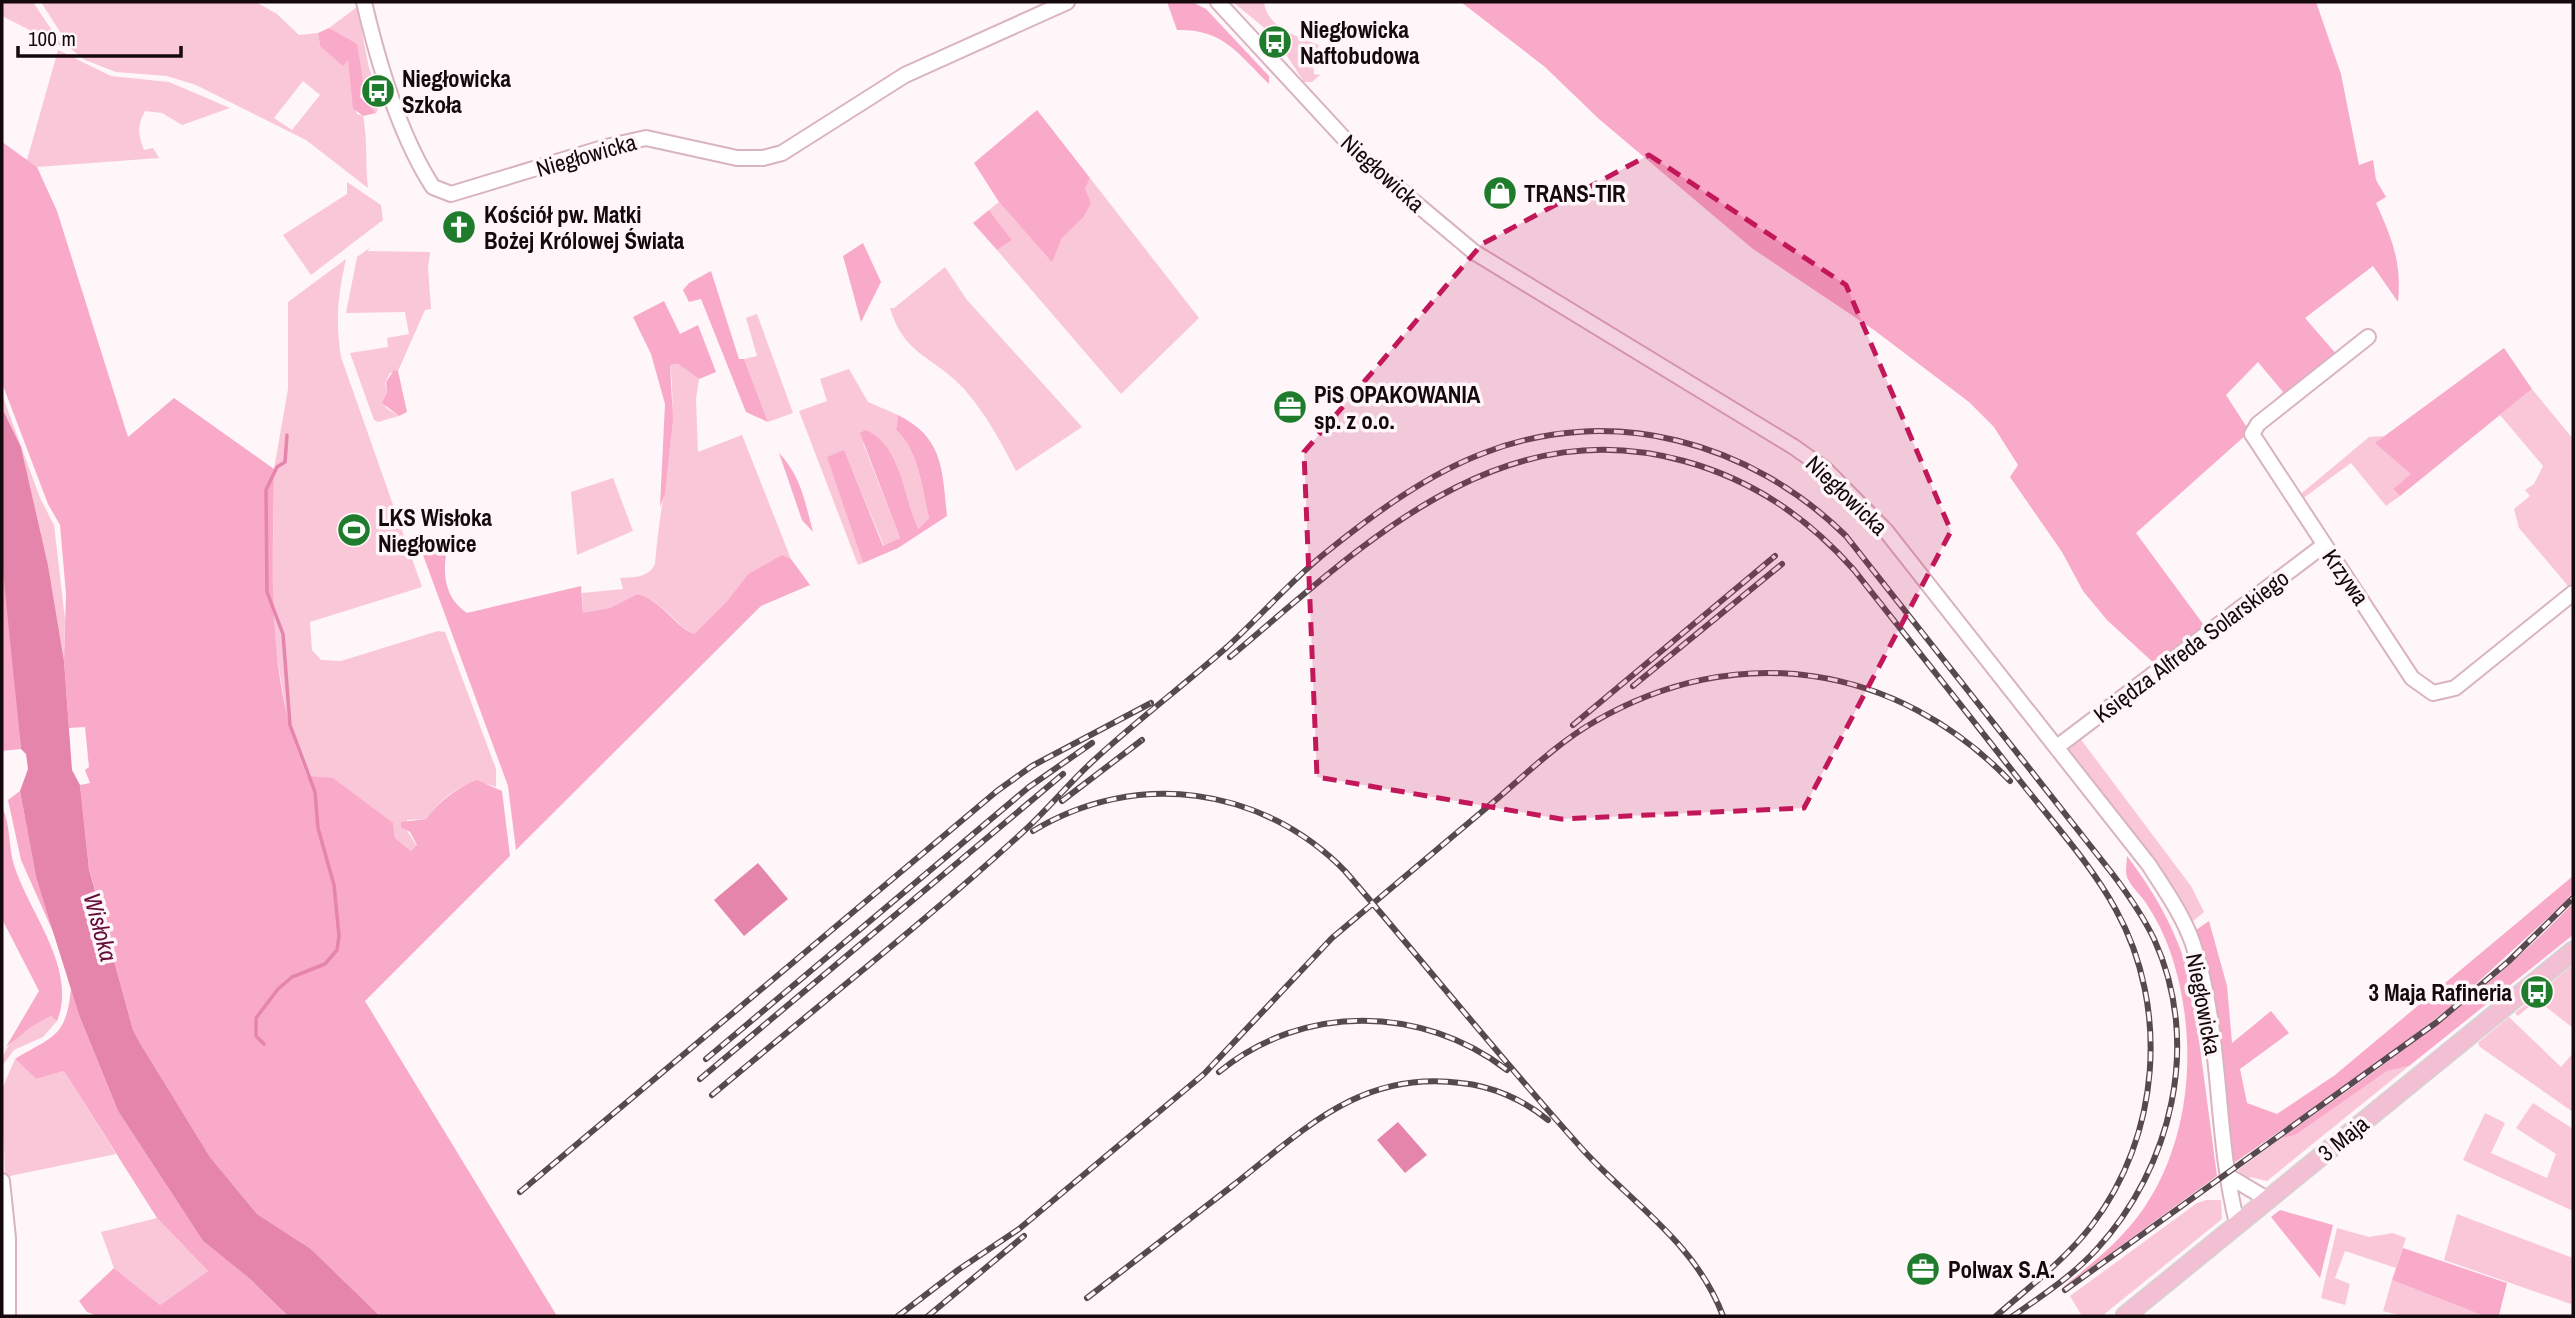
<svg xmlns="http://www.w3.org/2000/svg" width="2575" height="1318" font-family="'Archivo Narrow',sans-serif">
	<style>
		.green { fill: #fac7d9; fill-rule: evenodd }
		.forest { fill: #f9aac8 }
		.water { fill: #e585ab }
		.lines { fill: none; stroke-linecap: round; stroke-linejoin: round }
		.stream { stroke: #e585ab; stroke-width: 3.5 }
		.minor-casing { stroke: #dab3c1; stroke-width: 18 }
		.major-casing { stroke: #d5d3d4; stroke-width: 21 }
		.minor { stroke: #fff; stroke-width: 14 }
		.major { stroke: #f2bfd3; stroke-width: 18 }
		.rail-casing { stroke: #564a4e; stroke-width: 6 }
		.rail { stroke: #fef6f8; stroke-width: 3.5; stroke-dasharray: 10; stroke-linecap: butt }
		.marked { fill: #c2185b; fill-opacity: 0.2; stroke: #c2185b; stroke-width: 5; stroke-dasharray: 14 9; stroke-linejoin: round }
		.labels { text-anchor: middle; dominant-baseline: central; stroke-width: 7; stroke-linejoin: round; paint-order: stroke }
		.poi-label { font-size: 23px; font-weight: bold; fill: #16090e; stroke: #fef6f8; text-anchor: start }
		.street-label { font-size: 23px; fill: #16090e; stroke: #fef6f8 }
		.water-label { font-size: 24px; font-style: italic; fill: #630c39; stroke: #fef6f8 }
	</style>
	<rect width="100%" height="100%" fill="#fef6f8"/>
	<path class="green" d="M2,2H33L63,47L2,16Z
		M41,2H256L277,14L299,35L318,33L320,46L348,59L357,114L363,116C368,141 365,163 368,188L306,140L196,85L167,76L116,72L85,60L71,49ZM303,81L320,95L292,130L274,118Z
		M1233,2H1264C1267,28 1297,36 1319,45L1313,63L1314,74L1320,75L1312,82H1304L1274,36Z
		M357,7L369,68L382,102L376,113L363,102V80L347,41L329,28Z
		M58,50L111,76L169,82L230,108L182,125L162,113L145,111C137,126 138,134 144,150L153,148L159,158L37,167L27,160Z
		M1090,178L1199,318L1121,394L997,250L1012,240L989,210L999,202L1052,261L1062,238L1083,218L1085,189Z
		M347,182L381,205L383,220L311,275L283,235L347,194Z
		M372,246L367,251L430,252L428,268L431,309L425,310L398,371L390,373L385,383L387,392L383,400L386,408L399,416L378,422L374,420L350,353L388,347L387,338L409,334L405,312L346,313L357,257Z
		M346,259C338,294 335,321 341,357L422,587L310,622L312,650L321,660L341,661L438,631L445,632L496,769V787C468,774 442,797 426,819L407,820L406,829L417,846L411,851L395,838L393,824L307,776L290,735L272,627L274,469L288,389V302Z
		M945,267L967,300L1082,427L1016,471C1001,442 986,414 964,389C934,356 904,356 890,308H894Z
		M757,314L793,413L768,422L744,359L757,356L746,318Z
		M678,364L699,379L696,399L698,452L742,435L791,559L782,556L748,574L727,601L694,634C673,623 662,600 637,594L610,608L583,614L582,593L623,589L620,578C635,577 648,578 655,564C660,498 679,431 670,365Z
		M849,369L868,402L898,415L896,430C919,450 922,490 929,518L917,530L898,472L863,443L900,538L884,546L844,451L828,457L863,563L858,565L799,411L827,401L820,379Z
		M2532,389L2573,439V582L2568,586L2519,528L2514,509L2530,496L2525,490L2534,484L2543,466L2500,415Z
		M2,394L40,498L54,525L65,619L64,661L48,565L21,447L2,408Z
		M2384,436L2376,443L2412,474L2393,489L2400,496L2386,506L2351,463L2298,502L2296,498L2369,437Z
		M613,478L633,531L577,555L571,492Z
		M2079,737L2191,886L2204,912L2192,922C2158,859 2112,805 2067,749Z
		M2573,965V1028L2537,1000L2518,1016L2515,1013Z
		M51,1016L57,1021L43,1037L14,1050L2,1066C2,1040 31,1027 51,1016Z
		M2509,1017L2561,1067L2573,1053V1112L2480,1047L2478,1043Z
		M15,1059L36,1079L64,1071L116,1154L5,1177L2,1089Z
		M2409,1066L2267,1181L2250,1177L2246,1180L2238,1170L2281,1138L2295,1134L2387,1071Z
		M2533,1103L2573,1129V1211L2463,1160L2485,1113L2505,1123L2491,1153L2547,1178L2556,1154L2516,1128Z
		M2206,1200H2221L2222,1219L2102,1316H2082L2070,1296L2197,1203Z
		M2457,1214L2573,1258L2571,1304L2444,1260Z
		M157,1218L208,1271L160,1305L114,1268L101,1232Z
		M2337,1228L2369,1237L2393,1233L2406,1238L2396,1268L2345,1251L2335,1278L2350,1284L2345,1305L2321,1298Z
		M2392,1280L2484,1316H2403L2383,1311Z"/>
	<path class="forest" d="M1167,2H1192L1206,9L1269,76V84C1238,54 1224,29 1177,30Z
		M1461,2H2316L2341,74L2359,165L2373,160L2376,180L2386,197L2376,203C2392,239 2402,262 2398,302L2373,266L2305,318L2338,356L2276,407L2272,403L2283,392L2258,362L2226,395L2246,426L2259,414L2247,434L2136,533L2206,628L2157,666L2107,620L2083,591L2062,552L2010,477L2018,465L1994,427L1969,402L1874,330L1753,249L1599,119L1545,67Z
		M329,28L357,44L363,80L360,97L376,113L363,116L353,108L348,60L343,66L320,46L318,33Z
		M1037,110L1090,178L1085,189L1091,203L1083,218L1062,238L1052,262L999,202L974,163Z
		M2,142L37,167L57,211L128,437L174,398L274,469C273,575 265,676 307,776L333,778L393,823L395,838L411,851L417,845L410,832L401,827V822L426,819C438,802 458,787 477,780L502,791L510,856L365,1001L557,1316H380L311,1249L257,1214L210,1157L140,1043L133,1030L89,868L80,785L90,783L85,770L89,767L85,727L69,728L64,661L66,594L60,525L48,504L2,383Z
		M989,210L1012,240L997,250L973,223Z
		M863,243L881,282L861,322L843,256Z
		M711,271L739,359H744L768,422L746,412L701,299L689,302L683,290L689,283Z
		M664,301L680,334L698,325L716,372L699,379L678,364L670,365L673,419L665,493L660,507L665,404L651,354L633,317Z
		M2504,348L2532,389L2400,496L2393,489L2411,474L2375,443Z
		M394,370L398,371L407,412L399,416L382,403L387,392L386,382Z
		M898,415C944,438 942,470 947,516L898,548L863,563L827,457L844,450L883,546L900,538L860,433L865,430C901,443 904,500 918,529L929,518C922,490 919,450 896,430Z
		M779,453C801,476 805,502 813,532L802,520Z
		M448,545C442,570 443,597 467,613L581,586L583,613L610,608L637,594C662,600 672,624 694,634L727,601L748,574L782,555L791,559L810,585L761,606L516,850L508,786L423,555Z
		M4,569L21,749L2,751V570Z
		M20,791L36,877L58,943L21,860L8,800Z
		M2,807C11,825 8,846 14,865C29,913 78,969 57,1021L51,1016L31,1027L6,1047L39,991L2,919Z
		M2127,856C2158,897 2180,937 2192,987L2217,1176L2056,1293C2087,1267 2121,1242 2144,1208C2194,1134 2198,1032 2170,951C2164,934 2156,918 2146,903C2141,895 2130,886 2127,877C2125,871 2127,862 2127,856Z
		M2573,876V892L2564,903L2453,1005L2392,1053L2234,1163L2215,1008L2196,930L2209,921L2227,986L2232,1043L2271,1011L2289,1033L2240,1069L2247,1103L2277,1114L2335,1075Z
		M2573,903V935L2409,1066L2387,1071L2295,1135L2281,1138C2384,1065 2486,995 2573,903Z
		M71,989L79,1015L118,1111L203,1241L250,1279L288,1316H98L87,1312L79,1301L114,1268L160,1305L208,1271L157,1218L64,1071L36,1079L15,1059C52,1036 66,1039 71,989Z
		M2280,1210L2333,1225L2320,1278L2271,1217Z
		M2403,1248L2507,1283L2499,1315L2484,1316L2392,1280Z"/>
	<path class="water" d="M2,408L21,447L48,565L64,661L72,770L80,785L89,869L133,1030L140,1043L210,1157L257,1214L311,1249L380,1316H288L250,1279L203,1241L118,1111L79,1015L36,877L20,791L28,769L26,754L21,749L2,561Z
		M758,863L788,899L744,936L714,900Z
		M1398,1122L1427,1155L1405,1173L1377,1140Z"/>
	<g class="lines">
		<path class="stream" d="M264,1044L256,1036V1018L278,989L292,977L325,964L337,950L339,936L334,885L318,828L315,792L290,725L283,634L267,592L266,490L277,467L285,462L287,435"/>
		<g class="minor-casing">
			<path id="minor" d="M364,2C378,62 399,135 433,187L451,194L606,147L646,138L737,158H763L782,153L905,75L1067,2
				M1218,2L1364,160L1474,252L1794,447L1825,469L1886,531L2149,865C2165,890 2183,915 2193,944C2223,1034 2214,1132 2237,1223
				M2368,337L2258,424L2252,434L2412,678L2433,693L2455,688L2573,593
				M2057,747L2324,545
				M2230,1177L2267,1199
				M2,1181L8,1238V1316"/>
		</g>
		<g class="major-casing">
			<path id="major" d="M2125,1316L2573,951"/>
		</g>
		<use href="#minor" class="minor"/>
		<use href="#major" class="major"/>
		<g class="rail-casing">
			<path id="rail" d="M1230,657C1361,547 1496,409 1684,461C1753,480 1807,517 1854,570C1910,641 1966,711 2021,782C2054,824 2091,864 2116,910C2170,1008 2160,1136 2092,1225C2065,1260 2029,1287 1996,1316
				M1633,686L1782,564
				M1573,725L1775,556
				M1062,801L1142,740
				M1033,831C1135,769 1262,786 1345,871C1425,964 1502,1060 1584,1151C1634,1205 1696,1244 1723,1316
				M706,1059L1029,787L1092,743
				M1219,1072C1303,1003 1422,1005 1507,1070
				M700,1079L1063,774
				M712,1095C816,1007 924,923 1024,831C1048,809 1069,783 1093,761C1136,721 1183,686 1227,647C1262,615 1292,579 1329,550C1375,513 1428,474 1484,453C1611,403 1751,442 1846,536L2111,872C2127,893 2142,914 2154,939C2202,1043 2172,1167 2096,1250C2072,1276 2042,1296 2013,1316
				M520,1192L997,791L1032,766L1151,703
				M2065,1290L2437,1022L2509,961L2573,898
				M1087,1298C1135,1261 1183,1224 1231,1187C1304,1130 1360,1070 1461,1083C1492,1086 1524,1100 1548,1120
				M898,1316L958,1270L1019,1229L1204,1074L1332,938C1385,893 1438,849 1491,804C1524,776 1556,744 1594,722C1736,639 1897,663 2010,781
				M928,1316L1024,1236"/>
		</g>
		<use href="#rail" class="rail"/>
	</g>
	<path class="marked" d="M1649,155L1846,285L1951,531L1804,808L1561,819L1317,777L1304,452L1482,244Z"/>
	<defs>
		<g id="bus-disc" transform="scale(1.75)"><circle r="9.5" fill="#1e7c2c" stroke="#fef6f8"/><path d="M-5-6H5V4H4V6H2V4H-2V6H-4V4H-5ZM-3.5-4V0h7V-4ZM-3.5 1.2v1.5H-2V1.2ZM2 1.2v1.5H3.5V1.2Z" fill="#fff"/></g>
		<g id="shop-disc" transform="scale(1.75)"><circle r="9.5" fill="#1e7c2c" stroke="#fef6f8"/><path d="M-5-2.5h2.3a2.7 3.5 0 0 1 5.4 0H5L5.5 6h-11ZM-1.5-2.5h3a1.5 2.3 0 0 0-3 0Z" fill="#fff"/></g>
		<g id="church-disc" transform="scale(1.75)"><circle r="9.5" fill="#1e7c2c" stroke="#fef6f8"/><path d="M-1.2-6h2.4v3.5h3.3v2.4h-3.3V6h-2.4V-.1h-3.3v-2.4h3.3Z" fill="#fff"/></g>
		<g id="office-disc" transform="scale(1.75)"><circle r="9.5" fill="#1e7c2c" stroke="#fef6f8"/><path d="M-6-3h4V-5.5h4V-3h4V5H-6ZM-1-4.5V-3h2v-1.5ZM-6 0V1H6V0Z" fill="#fff"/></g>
		<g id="stadium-disc" transform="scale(1.75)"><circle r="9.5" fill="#1e7c2c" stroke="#fef6f8"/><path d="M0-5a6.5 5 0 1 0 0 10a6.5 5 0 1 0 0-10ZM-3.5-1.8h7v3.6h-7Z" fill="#fff"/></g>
	</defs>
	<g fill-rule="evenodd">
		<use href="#bus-disc" x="1275" y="42"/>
		<use href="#bus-disc" x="378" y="91"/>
		<use href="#shop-disc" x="1500" y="193"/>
		<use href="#church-disc" x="459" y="227"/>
		<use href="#office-disc" x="1290" y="407"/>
		<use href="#stadium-disc" x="354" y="530"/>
		<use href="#bus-disc" x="2537" y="992"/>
		<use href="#office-disc" x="1923" y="1269"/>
	</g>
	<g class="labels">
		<g class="poi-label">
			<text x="1300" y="29">Niegłowicka<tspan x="1300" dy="26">Naftobudowa</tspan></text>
			<text x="402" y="78">Niegłowicka<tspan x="402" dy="26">Szkoła</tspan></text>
			<text x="1524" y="193">TRANS-TIR</text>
			<text x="484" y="214">Kościół pw. Matki<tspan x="484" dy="26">Bożej Królowej Świata</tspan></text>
			<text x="1314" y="394">PiS OPAKOWANIA<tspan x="1314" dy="26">sp. z o.o.</tspan></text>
			<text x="378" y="517">LKS Wisłoka<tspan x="378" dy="26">Niegłowice</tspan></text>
			<text x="2512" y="992" text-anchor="end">3 Maja Rafineria</text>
			<text x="1948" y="1269">Polwax S.A.</text>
		</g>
		<g class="street-label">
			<text transform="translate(586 155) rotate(-16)">Niegłowicka</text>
			<text transform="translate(1383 173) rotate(42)">Niegłowicka</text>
			<text transform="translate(1847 495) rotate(44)">Niegłowicka</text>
			<text transform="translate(2346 577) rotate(55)">Krzywa</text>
			<text transform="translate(2191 646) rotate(-37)">Księdza Alfreda Solarskiego</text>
			<text transform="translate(2204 1004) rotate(79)">Niegłowicka</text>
			<text transform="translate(2343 1138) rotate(-39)">3 Maja</text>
		</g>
		<g class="water-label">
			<text transform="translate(101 927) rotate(75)">Wisłoka</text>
		</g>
	</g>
	<rect width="2575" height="1318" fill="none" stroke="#16090e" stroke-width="7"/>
	<path d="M18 46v10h163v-10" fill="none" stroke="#16090e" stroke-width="3.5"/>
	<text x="28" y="46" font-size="21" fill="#16090e" stroke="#fef6f8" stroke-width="5" paint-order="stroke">100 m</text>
</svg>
